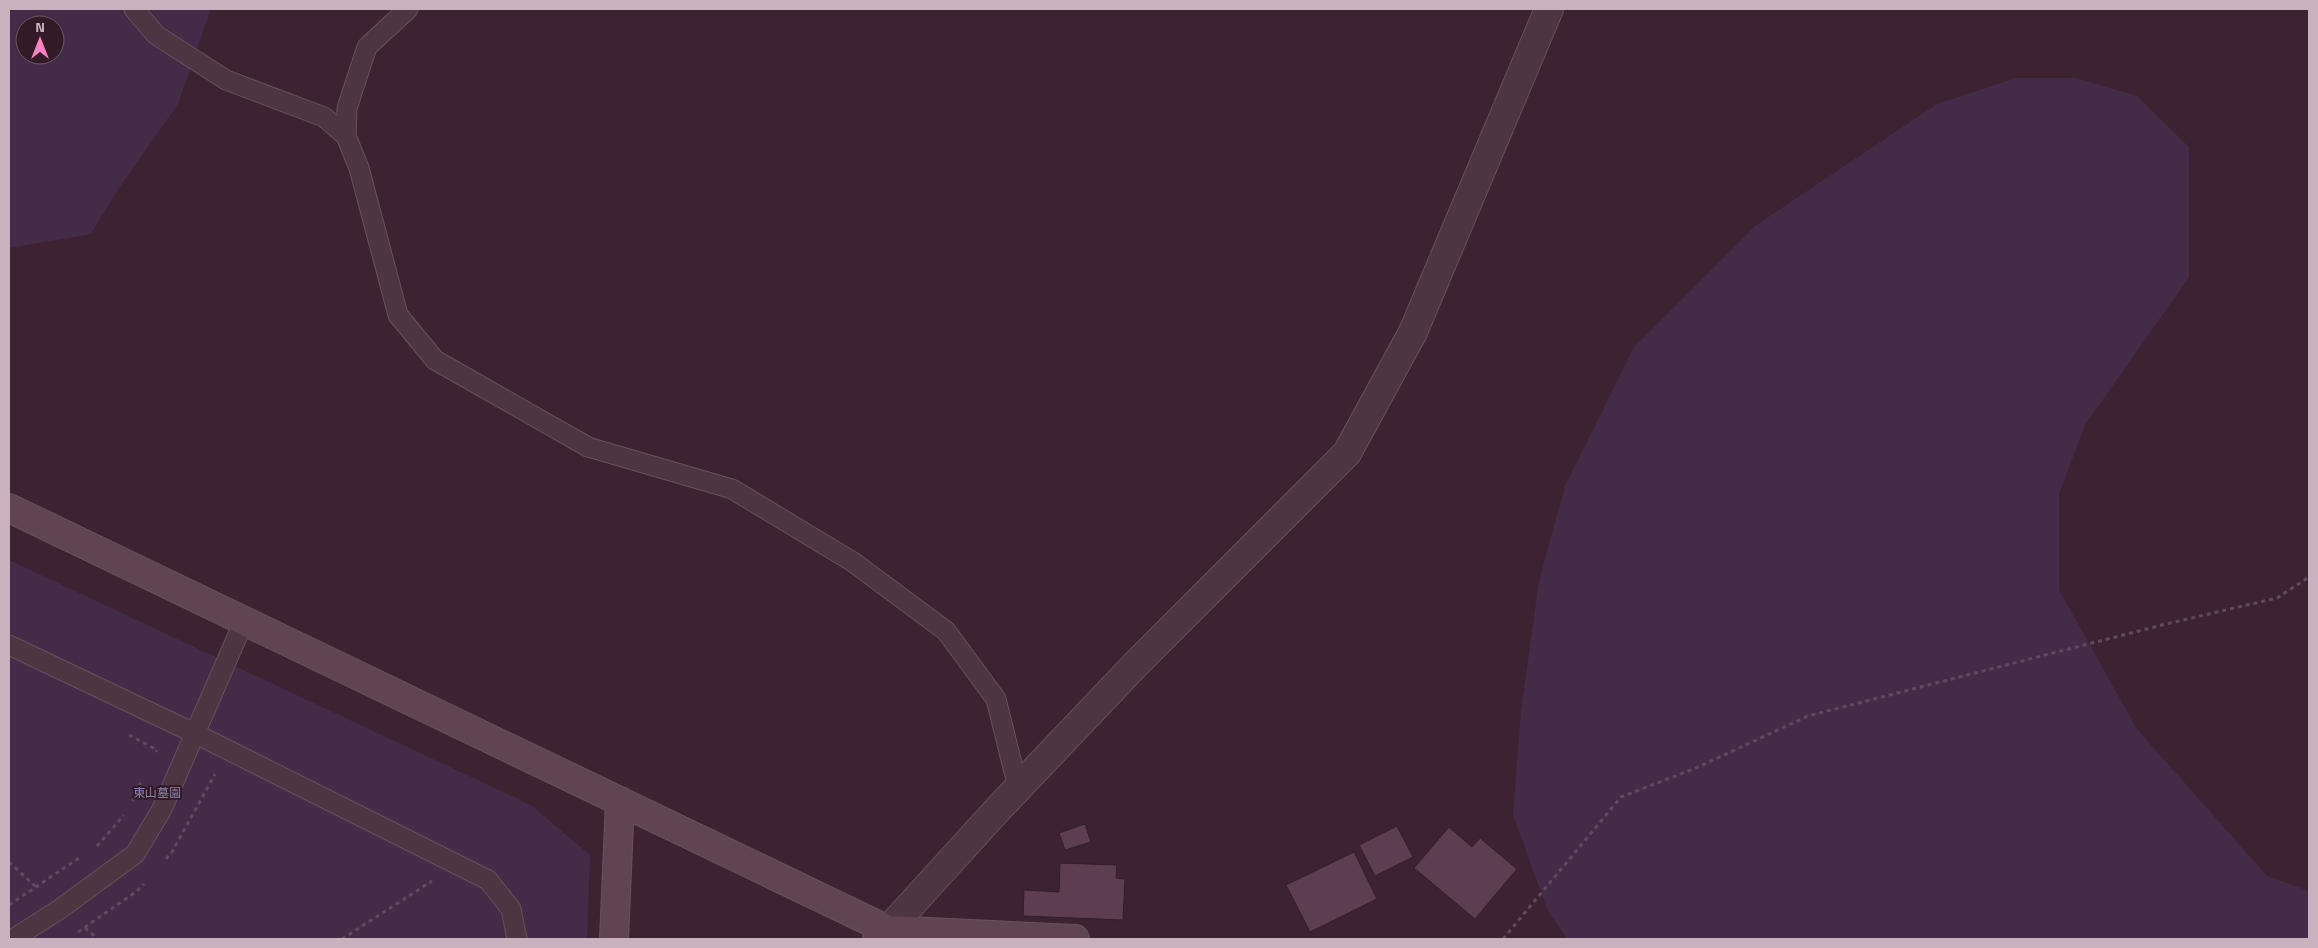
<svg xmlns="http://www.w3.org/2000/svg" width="2318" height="948" font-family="'Titillium Web','Noto Sans JP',sans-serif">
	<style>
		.green { fill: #442c49; fill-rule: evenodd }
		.building { fill: #5d3e50; stroke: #341d29 }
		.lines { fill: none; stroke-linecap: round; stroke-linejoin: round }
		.lane-casing { stroke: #68515d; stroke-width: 21 }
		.street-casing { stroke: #68515d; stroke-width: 30 }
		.secondary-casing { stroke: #68515d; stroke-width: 30 }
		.path { stroke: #614960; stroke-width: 3; stroke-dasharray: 4 4; stroke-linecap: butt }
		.lane { stroke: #4d3642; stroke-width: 19 }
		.street { stroke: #4d3642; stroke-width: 28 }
		.secondary { stroke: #604452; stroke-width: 28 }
		.labels { text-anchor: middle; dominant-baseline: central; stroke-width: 4; stroke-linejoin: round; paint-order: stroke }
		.park-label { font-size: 12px; fill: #8985af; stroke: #321b27 }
	</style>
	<rect width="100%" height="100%" fill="#3d2231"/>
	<path class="green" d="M9,9H211L178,104L117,191L91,234L9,248ZM25,25H55V55H25Z
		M2016,78H2076L2137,96L2189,147V277L2085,425L2059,494V590L2137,729L2267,876L2309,891V939H1567L1548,911L1513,815L1521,711L1539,581L1565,486L1634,347L1755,226L1937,104Z
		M9,560L531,805L590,855L587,939H9Z"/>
	<path class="building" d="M1085,824L1091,842L1065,850L1059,833Z
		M1397,826L1413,857L1375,876L1359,845Z
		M1449,827L1472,847L1480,838L1517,869L1475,919L1414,868Z
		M1354,852L1377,899L1310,932L1286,885Z
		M1060,863L1117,865L1116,878L1125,879L1123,920L1023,916L1024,890L1059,892Z"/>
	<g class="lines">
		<g class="lane-casing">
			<path id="lane" d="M134,9L156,35L226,80L324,117L346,136L359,168L398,315L435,360L588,447L732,489L853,562L946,631L996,699L1018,788
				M346,136L347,108L367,47L408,9
				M9,645L196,734L488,880L511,909L517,939
				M13,939L60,909L135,854L162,809L244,621"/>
		</g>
		<g class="street-casing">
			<path id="street" d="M888,930L999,808L1136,664L1347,453L1413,332L1549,9"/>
		</g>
		<g class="secondary-casing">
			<path id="secondary" d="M9,508L888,930
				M614,939L620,801
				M877,939L888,930L1075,939"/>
		</g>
		<path class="path" d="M129,735L157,750L156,752
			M132,801L141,782
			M97,846L124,815
			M166,859L172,852L215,774
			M9,862L36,887
			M9,905L79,858
			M85,928L98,939
			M78,932L137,891L144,884
			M342,939L432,881
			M1503,939L1621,797L1696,768L1808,716L2166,624L2277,598L2309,577"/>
		<use href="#lane" class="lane"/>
		<use href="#street" class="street"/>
		<use href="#secondary" class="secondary"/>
	</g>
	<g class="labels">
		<g class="park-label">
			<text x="157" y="792">東山墓園</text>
		</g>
	</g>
	<rect width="2318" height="948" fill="none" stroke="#c9b1bd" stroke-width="20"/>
	<g transform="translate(40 40)"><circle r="24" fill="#321b27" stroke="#6e5763"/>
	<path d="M0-4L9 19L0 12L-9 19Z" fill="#fc83c1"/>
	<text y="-8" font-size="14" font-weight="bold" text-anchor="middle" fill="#c9b1bd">N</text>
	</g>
</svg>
